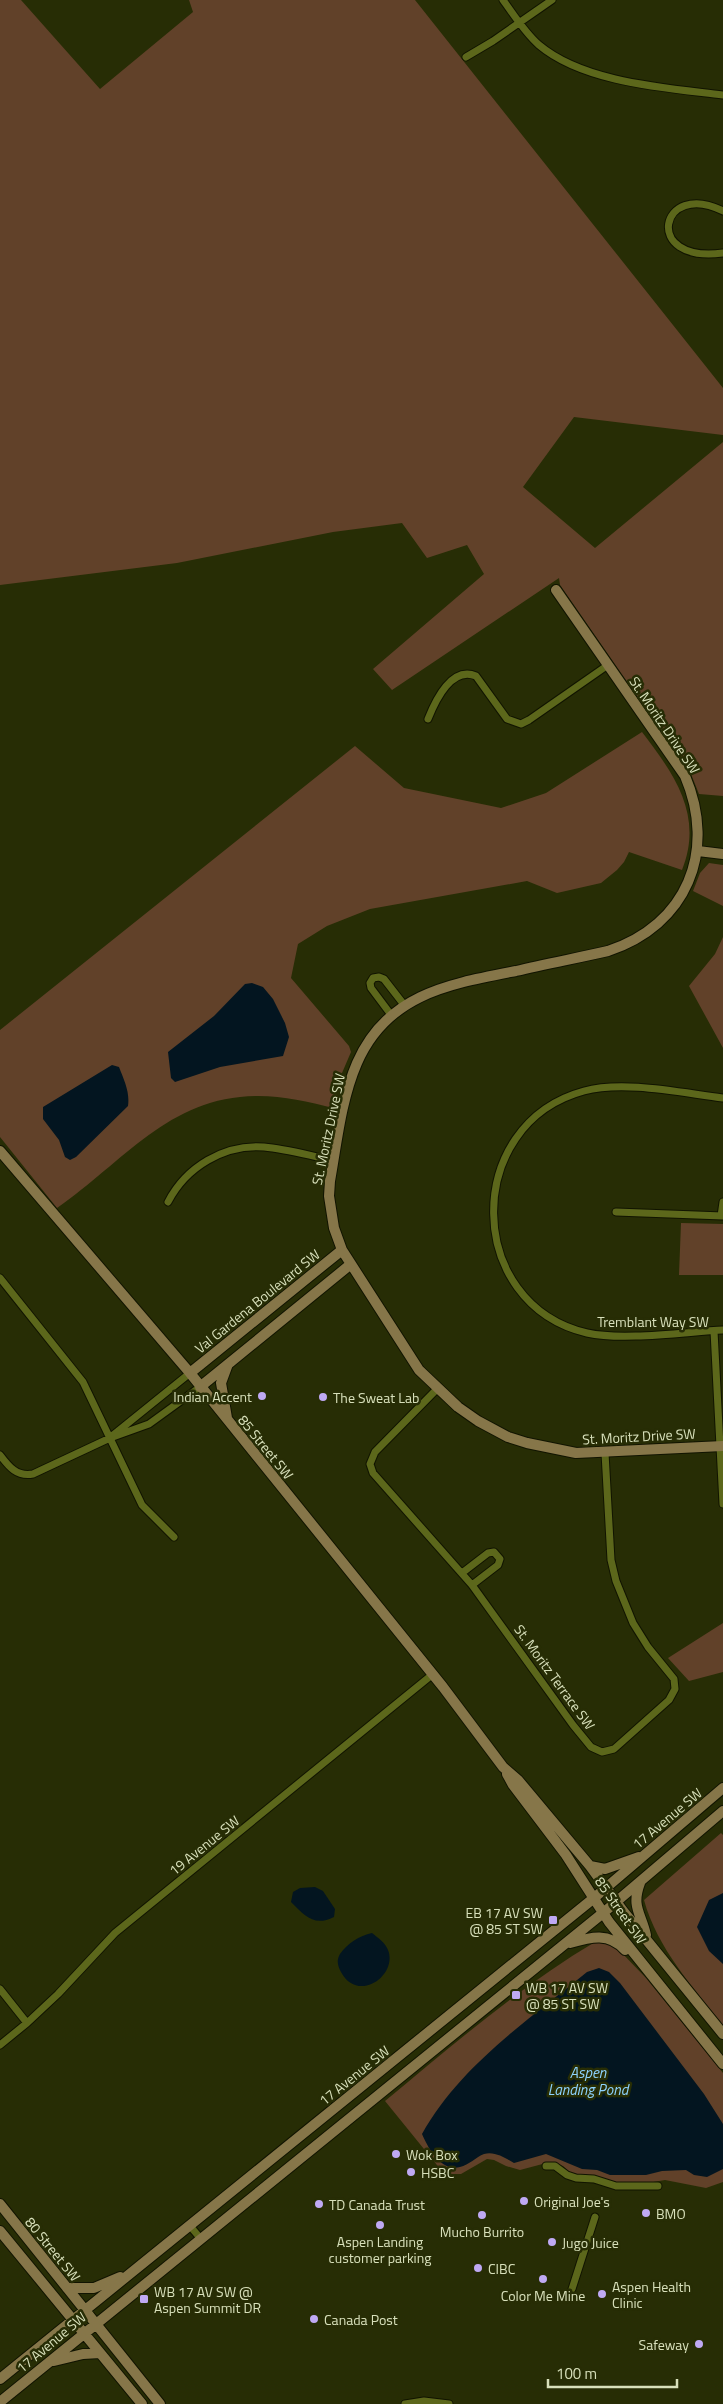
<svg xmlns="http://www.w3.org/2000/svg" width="723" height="2404" font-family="'Titillium Web',sans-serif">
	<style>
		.green { fill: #614129 }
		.water { fill: #031520 }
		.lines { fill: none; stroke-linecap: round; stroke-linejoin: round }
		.street-casing { stroke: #111401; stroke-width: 9 }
		.secondary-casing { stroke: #111401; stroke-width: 12 }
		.street { stroke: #5c671b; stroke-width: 7 }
		.secondary { stroke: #867649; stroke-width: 10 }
		.poi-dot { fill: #bfa9f4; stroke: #272d05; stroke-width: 2 }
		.labels { text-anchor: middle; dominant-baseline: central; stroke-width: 5; stroke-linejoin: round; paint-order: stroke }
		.street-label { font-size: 14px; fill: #d8e0bb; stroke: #272d05 }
		.poi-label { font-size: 14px; fill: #d8e0bb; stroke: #272d05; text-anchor: start }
		.water-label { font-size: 15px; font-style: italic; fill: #8ed3ff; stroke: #272d05 }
	</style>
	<rect width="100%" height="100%" fill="#272d05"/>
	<path class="green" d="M0,0H21L100,89L193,12L189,0H415L723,388V435L574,417L523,487L595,548L723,442V796L699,794L691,774L560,585L559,578L392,690L373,669L484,574L467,545L427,558L402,523L333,532L177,563L0,585Z
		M642,732C674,774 704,815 682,870L629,852L624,862L617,870L601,883L557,893L527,881L370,909L327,926L298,944L291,978L349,1046L351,1052L342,1073L333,1108C309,1102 284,1096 258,1096C169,1096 124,1162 57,1208L0,1137V1030L355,746L404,788L501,808L546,793Z
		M709,863L723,865V906L693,891L700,873Z
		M723,937V1048L689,986L715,954Z
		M681,1223L723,1224V1275H679Z
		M723,1623V1672L689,1681L668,1658Z
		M721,1833L723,1835V2025C693,1987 657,1948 644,1900Z
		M595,1942L611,1944L620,1951L646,1978L723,2073V2182L706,2188L665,2180L636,2185L615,2182L599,2177L572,2174L563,2166L550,2162L520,2170L506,2166L494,2160L487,2159L461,2174H448L441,2170L385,2101C453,2045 519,1987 595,1942Z"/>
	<path class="water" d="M252,983L263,987L273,999L285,1023L289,1037L283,1056L220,1067L175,1082L171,1078L168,1052L214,1016L245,984Z
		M112,1065L119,1067C124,1080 130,1092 128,1106L76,1157L70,1160L65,1157L59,1140L43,1119V1107Z
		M315,1887L323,1891L335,1909L334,1917C314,1927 305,1916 291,1902L293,1892L300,1888Z
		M723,1893V1964L709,1951L697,1927L709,1900Z
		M372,1933C378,1938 385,1942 388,1950C398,1975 358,2004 341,1972C338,1966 336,1961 340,1954C348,1943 359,1936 372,1933Z
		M599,1968L609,1972L620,1983L704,2094L723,2124V2169L707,2177L694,2175L686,2170L662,2171L646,2175H610L597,2170L582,2169L546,2154L514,2163C505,2158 495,2151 484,2154C476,2157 469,2165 460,2167C441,2172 428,2148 422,2134C460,2066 527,2021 587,1972Z"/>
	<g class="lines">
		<g class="street-casing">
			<path id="street" d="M503,0C514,15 525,33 539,45C584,83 667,88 723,95
				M466,57L493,41L552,0
				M723,211C660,179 641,264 723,253
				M428,719C436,699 452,666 476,676L507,719L521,724L529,720L608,665
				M392,1016L371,988L370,983L373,978L379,977L384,979L405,1006
				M723,1098C682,1093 624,1080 584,1091C462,1124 464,1304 587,1333C623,1341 685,1332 723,1330
				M168,1202C186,1167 224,1144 264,1147C287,1149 311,1156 333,1160
				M616,1212L723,1216
				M721,1216L723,1202
				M0,1278L83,1382L142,1505L174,1537
				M714,1331L723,1504
				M437,1389L375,1452L370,1464L373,1473L472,1585L573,1725L591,1747L602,1752L614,1749L669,1700L675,1689L674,1679L648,1647L633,1623L616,1581L611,1560L605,1453
				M112,1436L190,1373
				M0,1455C9,1467 17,1477 33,1474L110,1438L149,1424L200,1387
				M462,1573L488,1553L494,1552L500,1559L498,1565L472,1585
				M0,1989L27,2023
				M0,2045L27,2023L58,1994L115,1933L433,1674
				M546,2166H555L567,2175L576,2178L594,2179L616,2186H658
				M190,2226L201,2239
				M572,2289L595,2217
				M405,2404L424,2401L449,2404"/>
		</g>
		<g class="secondary-casing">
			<path id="secondary" d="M556,590L685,776C717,851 687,925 608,951C577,958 546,964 516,971C449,984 387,994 357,1063C341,1100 337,1142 330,1181L329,1196L334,1228L342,1250L351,1264L419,1370L458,1407L478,1421L508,1437L527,1443L576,1453L723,1446
				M698,851L723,854
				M0,1151L190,1373L443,1687L503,1767L518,1780L590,1866L623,1911L723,2034
				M190,1373L342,1250
				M200,1387L351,1264
				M227,1418L221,1383L228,1364
				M507,1774L513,1785L566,1855L609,1922L723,2064
				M590,1866L605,1869L639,1857
				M640,1883C631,1907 641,1913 646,1935
				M570,1943C591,1937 609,1932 625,1950
				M0,2204L160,2404
				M0,2231L142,2404
				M67,2288H94L120,2277
				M54,2361L83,2354L100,2353
				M0,2379L594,1898L723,1788
				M0,2402L603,1913L723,1811"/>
		</g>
		<use href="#street" class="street"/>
		<use href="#secondary" class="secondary"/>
	</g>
	<g class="poi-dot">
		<circle cx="262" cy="1396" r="5"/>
		<circle cx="323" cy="1397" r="5"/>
		<rect x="548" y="1915" width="10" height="10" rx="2.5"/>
		<rect x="511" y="1990" width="10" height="10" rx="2.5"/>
		<circle cx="396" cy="2154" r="5"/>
		<circle cx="411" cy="2172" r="5"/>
		<circle cx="524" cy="2201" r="5"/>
		<circle cx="319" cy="2204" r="5"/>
		<circle cx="646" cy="2213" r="5"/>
		<circle cx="482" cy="2215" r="5"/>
		<circle cx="380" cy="2225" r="5"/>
		<circle cx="552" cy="2242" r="5"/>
		<circle cx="478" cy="2268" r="5"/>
		<circle cx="543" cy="2279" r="5"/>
		<circle cx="602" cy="2294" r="5"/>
		<rect x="139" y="2294" width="10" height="10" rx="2.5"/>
		<circle cx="314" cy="2319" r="5"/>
		<circle cx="699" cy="2344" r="5"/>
	</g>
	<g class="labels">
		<g class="street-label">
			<text transform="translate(665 725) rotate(56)">St. Moritz Drive SW</text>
			<text transform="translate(328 1129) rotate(-78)">St. Moritz Drive SW</text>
			<text transform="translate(257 1301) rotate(-39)">Val Gardena Boulevard SW</text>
			<text x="653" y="1321">Tremblant Way SW</text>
			<text transform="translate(639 1436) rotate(-3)">St. Moritz Drive SW</text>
			<text transform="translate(266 1447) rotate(51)">85 Street SW</text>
			<text transform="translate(555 1677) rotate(54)">St. Moritz Terrace SW</text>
			<text transform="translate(667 1818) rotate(-40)">17 Avenue SW</text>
			<text transform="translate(204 1845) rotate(-39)">19 Avenue SW</text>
			<text transform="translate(621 1910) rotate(55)">85 Street SW</text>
			<text transform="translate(354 2075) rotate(-39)">17 Avenue SW</text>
			<text transform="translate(53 2249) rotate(51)">80 Street SW</text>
			<text transform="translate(51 2342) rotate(-40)">17 Avenue SW</text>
		</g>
		<g class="poi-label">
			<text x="252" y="1396" text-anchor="end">Indian Accent</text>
			<text x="333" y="1397">The Sweat Lab</text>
			<text x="543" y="1912" text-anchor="end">EB 17 AV SW<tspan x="543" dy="16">@ 85 ST SW</tspan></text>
			<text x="526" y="1987">WB 17 AV SW<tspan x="526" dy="16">@ 85 ST SW</tspan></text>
			<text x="406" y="2154">Wok Box</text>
			<text x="421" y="2172">HSBC</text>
			<text x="534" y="2201">Original Joe's</text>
			<text x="329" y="2204">TD Canada Trust</text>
			<text x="656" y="2213">BMO</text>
			<text x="482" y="2231" text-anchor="middle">Mucho Burrito</text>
			<text x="380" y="2241" text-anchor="middle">Aspen Landing<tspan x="380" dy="16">customer parking</tspan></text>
			<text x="562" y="2242">Jugo Juice</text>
			<text x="488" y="2268">CIBC</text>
			<text x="612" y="2286">Aspen Health<tspan x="612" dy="16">Clinic</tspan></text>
			<text x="154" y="2291">WB 17 AV SW @<tspan x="154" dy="16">Aspen Summit DR</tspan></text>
			<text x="543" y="2295" text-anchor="middle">Color Me Mine</text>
			<text x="324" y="2319">Canada Post</text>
			<text x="689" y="2344" text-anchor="end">Safeway</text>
		</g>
		<g class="water-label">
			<text x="588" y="2072">Aspen<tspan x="588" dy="17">Landing Pond</tspan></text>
		</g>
	</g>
	<path d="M548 2379v8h129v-8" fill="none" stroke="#d8e0bb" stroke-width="2.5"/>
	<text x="556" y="2379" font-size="15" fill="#d8e0bb" stroke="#272d05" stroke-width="4" paint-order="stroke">100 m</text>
</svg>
